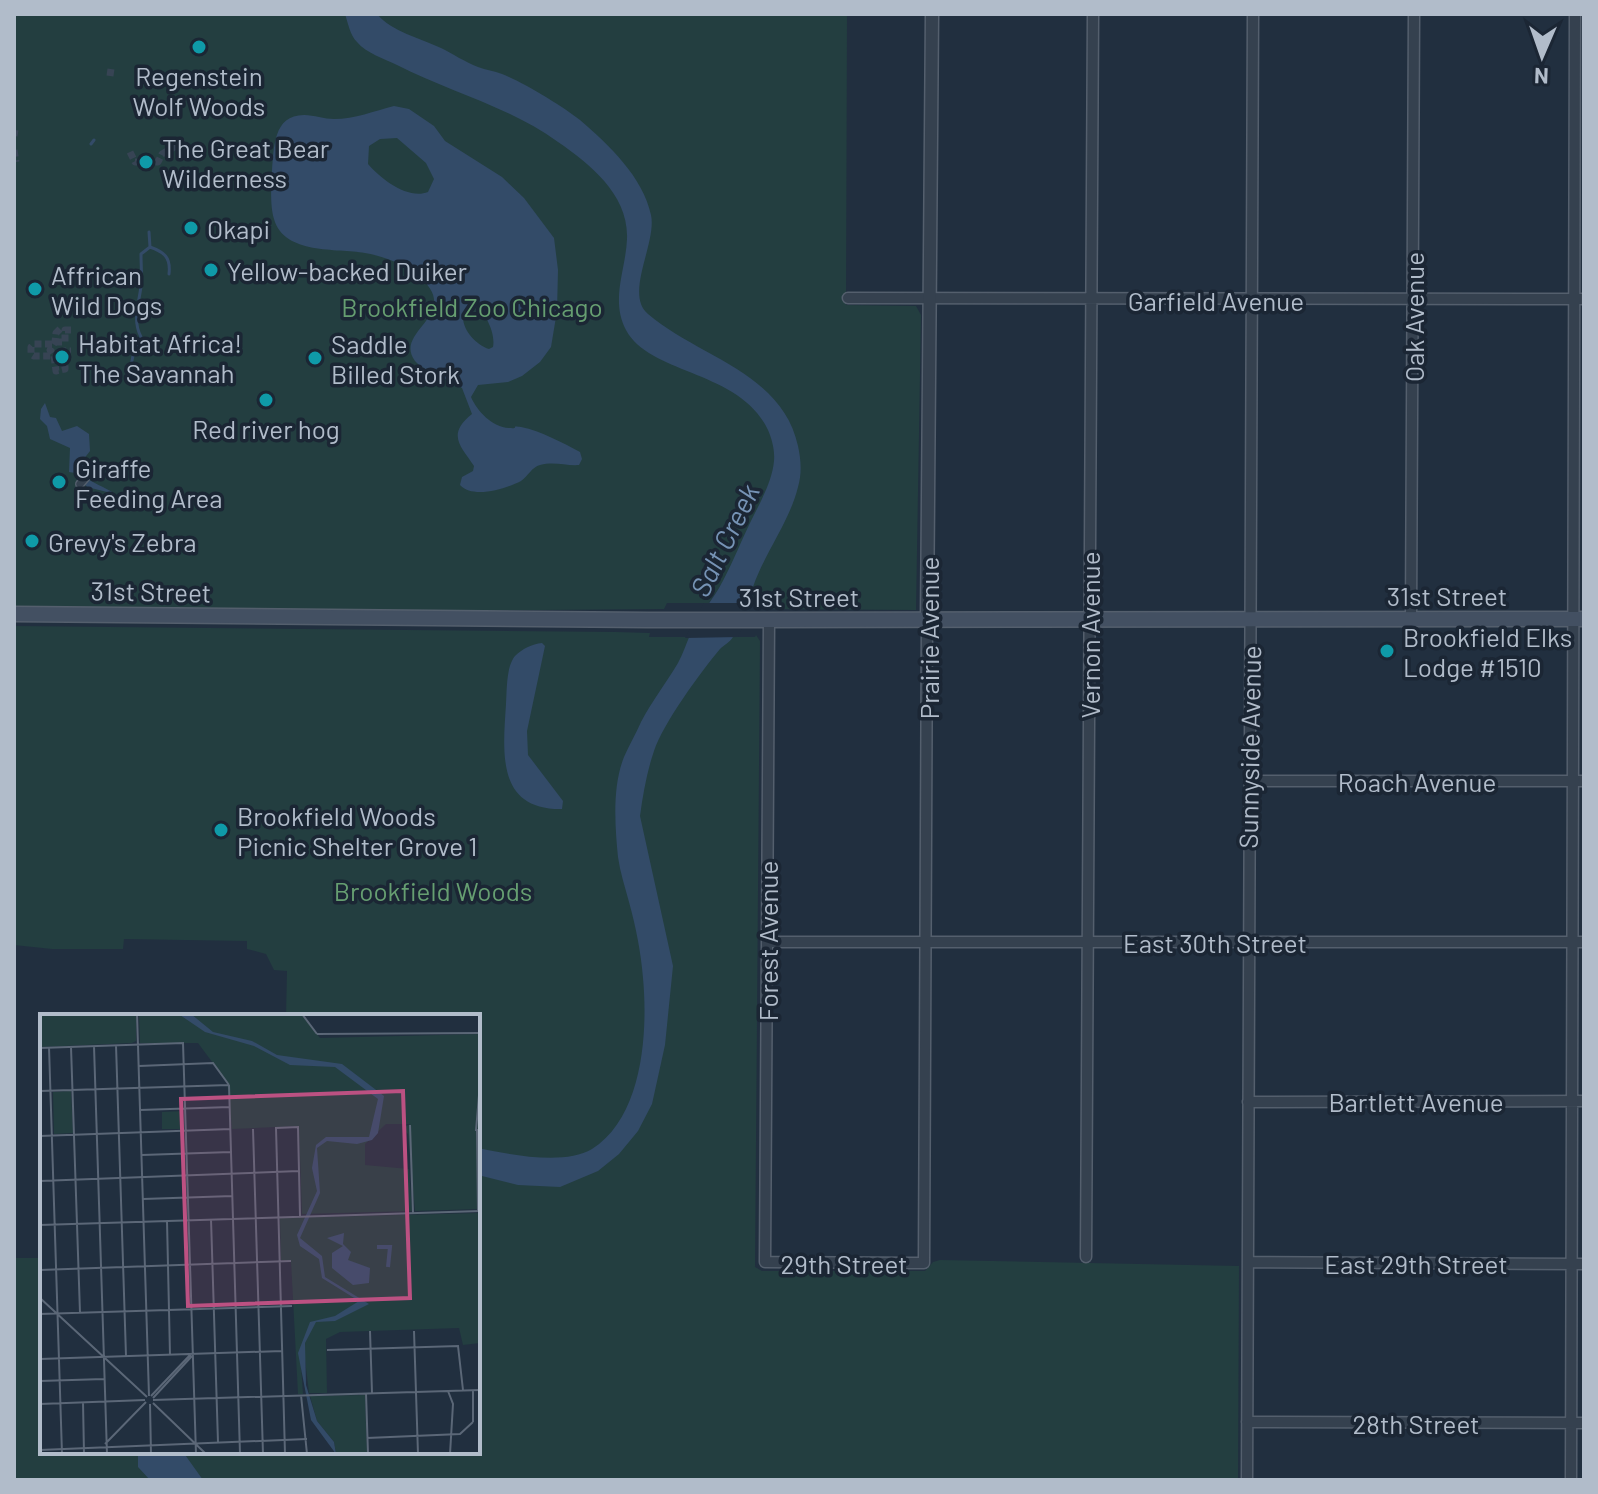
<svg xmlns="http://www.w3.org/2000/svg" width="1598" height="1494" font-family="Barlow,sans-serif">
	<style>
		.green { fill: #233e40 }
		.water { fill: #334b68; fill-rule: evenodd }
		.pier { fill: #212f3f }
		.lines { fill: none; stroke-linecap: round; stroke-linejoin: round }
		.stream { stroke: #334b68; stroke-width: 3 }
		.pedestrian-tunnel { stroke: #374454; stroke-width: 7; stroke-dasharray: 7 3.5; stroke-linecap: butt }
		.pedestrian-casing { stroke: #545f6d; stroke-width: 10 }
		.minor-casing { stroke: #545f6d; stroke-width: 13 }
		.tertiary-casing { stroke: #545f6d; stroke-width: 15 }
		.secondary-casing { stroke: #545f6d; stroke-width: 17 }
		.pedestrian { stroke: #35414f; stroke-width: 7 }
		.minor { stroke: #35414f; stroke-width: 10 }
		.tertiary { stroke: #35414f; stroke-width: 12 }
		.secondary { stroke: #435062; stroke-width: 14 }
		.culture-dot { fill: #0f9aa8; stroke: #1b2634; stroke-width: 3 }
		.labels { text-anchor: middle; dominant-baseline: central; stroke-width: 7; stroke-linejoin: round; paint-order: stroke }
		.poi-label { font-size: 26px; fill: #b1bcca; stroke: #1b2634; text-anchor: start }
		.street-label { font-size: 26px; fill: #b1bcca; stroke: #1b2634 }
		.park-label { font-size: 26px; fill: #669e71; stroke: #1b2634 }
		.water-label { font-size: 28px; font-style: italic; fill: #7693b5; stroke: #1b2634 }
		.inset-river { fill: none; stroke: #334b68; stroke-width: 4 }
		.inset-road { fill: none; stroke: #5b6777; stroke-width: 2 }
		.view { fill: #bc5182; fill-opacity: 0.15; stroke: #bc5182; stroke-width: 4 }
		.inset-edge { fill: none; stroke: #b1bcca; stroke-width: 4 }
	</style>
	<rect width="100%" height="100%" fill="#212f3f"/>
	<path class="green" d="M14,14H847L846,305L916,306L921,315L916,610L771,609L774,604L749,603L721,585L709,603H667L664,609L434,611L14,606Z
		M14,626L616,632L650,633L649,637H755L756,635L760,641L755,1267L762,1271H925L933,1262L940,1260L1239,1266L1238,1480H14V1258H42V1452H478V1016H286L287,971L274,970L266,954L247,949V941L124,939L123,949H52L14,945Z"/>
	<path class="water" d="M345,14H377C392,32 420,38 441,48C453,54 465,62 478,67C486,70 494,71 502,74C521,81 564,107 580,120C609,145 643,177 651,215C657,243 624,294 648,314C698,357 782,372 798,446C801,460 802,473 798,487C789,523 765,552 753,587C747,603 744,622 733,637C730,642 724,645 720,649C700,673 664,722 654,751C647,771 643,794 640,816L673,966L665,1045L652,1104L638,1131L619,1154L598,1171L560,1187L518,1185L478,1175V1148C508,1154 564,1166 592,1149C643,1117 648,1032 643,978C641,953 636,927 629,902C625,887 620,872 618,857C615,826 612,787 624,757C629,745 636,734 641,722C652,701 666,683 678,663C683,654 686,644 690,635C698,618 709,604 719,588C730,569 739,546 749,525C758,506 772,483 774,461C775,451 772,439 768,430C740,370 650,375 626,330C610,300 626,269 627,239C629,195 590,164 558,142C510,107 450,92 397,65C385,59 366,53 357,42C350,35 348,23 345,14Z
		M394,106L409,109L434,126L445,141L502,177L524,198L554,238L558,270L557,311L551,347L540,362L522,376L508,382L478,385L471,397C477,411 492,427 509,428C521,429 509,425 521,427C541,431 563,443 580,452L582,459L579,465C566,466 554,461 540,465C532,467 528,476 521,481C505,489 473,499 460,485L462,477L473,471L474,466C461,446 446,435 472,414L462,388C450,379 423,371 415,361C392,330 467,314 416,274C401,263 383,256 365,253C337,248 284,255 274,219C270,206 271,185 272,171C274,148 273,115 304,115C314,115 324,119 334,119C355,119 374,111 394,106ZM397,138L426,163L434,179L428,192C408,200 381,179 368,164L369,146L380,139ZM471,303C484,309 496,332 493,347L489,349C471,343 452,317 471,303Z
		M45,403L50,417L56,418L62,431L77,426L89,434L90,451L83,460L82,474C92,484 104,486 115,494L87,487L75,473L69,472L70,448L50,439L47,426L40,419L41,409Z
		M542,643L545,646L527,731L528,755L563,801L562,809C496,810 503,752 506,704C507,690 506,667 515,656C522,649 532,644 542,643Z
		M138,1452H183L203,1480H150L138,1467Z"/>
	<path class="pier" d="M704,603H753L738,637L685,638Z"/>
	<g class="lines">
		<path class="stream" d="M91,144L94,140
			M149,232L150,247L141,254C141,264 142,275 141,286C139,304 132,320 141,337C135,346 128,366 133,377L161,381L184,370L200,376L222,379
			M150,247C164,252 171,257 169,274"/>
		<path class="pedestrian-tunnel" d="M107,72L114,73
			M14,136L15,130
			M14,150L16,162
			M130,152L135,162H158L162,154L180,144L181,139
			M60,329L56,333L55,342L50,350L54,356L56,371L65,369V356
			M55,342H65V330H71
			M52,344H34L31,347V354L34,356H65V351H71"/>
		<g class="pedestrian-casing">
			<path id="pedestrian" d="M80,484L86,477"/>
		</g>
		<g class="minor-casing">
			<path id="minor" d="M848,298L1584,299
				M1411,619L1414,14
				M769,620L765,1262L911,1263H924L927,620
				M1249,781H1584
				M767,942H1584
				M1248,1102L1584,1101
				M1086,1257L1093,14
				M1248,1262L1584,1264
				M1247,1422L1584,1423
				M1247,1480L1253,14
				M1571,1480L1575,14"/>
		</g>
		<g class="tertiary-casing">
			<path id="tertiary" d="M927,620L932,14"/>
		</g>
		<g class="secondary-casing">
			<path id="secondary" d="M14,614L648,620L1584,619"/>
		</g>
		<use href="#pedestrian" class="pedestrian"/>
		<use href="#minor" class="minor"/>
		<use href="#tertiary" class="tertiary"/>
		<use href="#secondary" class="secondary"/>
	</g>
	<g class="culture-dot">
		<circle cx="199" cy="47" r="8"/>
		<circle cx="146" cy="162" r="8"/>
		<circle cx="191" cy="228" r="8"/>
		<circle cx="211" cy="270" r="8"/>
		<circle cx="35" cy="289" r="8"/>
		<circle cx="62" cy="357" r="8"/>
		<circle cx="315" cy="358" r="8"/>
		<circle cx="266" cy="400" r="8"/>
		<circle cx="59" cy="482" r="8"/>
		<circle cx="32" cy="541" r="8"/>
		<circle cx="1387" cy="651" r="8"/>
		<circle cx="221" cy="830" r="8"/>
	</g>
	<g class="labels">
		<g class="poi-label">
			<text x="199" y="75" text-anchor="middle">Regenstein<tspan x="199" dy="30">Wolf Woods</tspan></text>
			<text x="162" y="147">The Great Bear<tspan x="162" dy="30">Wilderness</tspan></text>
			<text x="207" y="228">Okapi</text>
			<text x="227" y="270">Yellow-backed Duiker</text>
			<text x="51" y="274">Affrican<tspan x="51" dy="30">Wild Dogs</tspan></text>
			<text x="78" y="342">Habitat Africa!<tspan x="78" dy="30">The Savannah</tspan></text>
			<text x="331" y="343">Saddle<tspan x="331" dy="30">Billed Stork</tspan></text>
			<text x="266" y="428" text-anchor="middle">Red river hog</text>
			<text x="75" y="467">Giraffe<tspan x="75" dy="30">Feeding Area</tspan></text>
			<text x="48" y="541">Grevy's Zebra</text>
			<text x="1403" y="636">Brookfield Elks<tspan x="1403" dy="30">Lodge #1510</tspan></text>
			<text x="237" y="815">Brookfield Woods<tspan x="237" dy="30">Picnic Shelter Grove 1</tspan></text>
		</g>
		<g class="street-label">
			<text x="1216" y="300">Garfield Avenue</text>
			<text transform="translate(1413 317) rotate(-90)">Oak Avenue</text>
			<text transform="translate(151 591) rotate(1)">31st Street</text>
			<text x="1447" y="595">31st Street</text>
			<text x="799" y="596">31st Street</text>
			<text transform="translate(1089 635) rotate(-90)">Vernon Avenue</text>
			<text transform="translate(928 638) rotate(-90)">Prairie Avenue</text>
			<text transform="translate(1249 747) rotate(-89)">Sunnyside Avenue</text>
			<text x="1417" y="781">Roach Avenue</text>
			<text transform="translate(767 941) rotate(-90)">Forest Avenue</text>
			<text x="1215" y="942">East 30th Street</text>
			<text x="1416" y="1101">Bartlett Avenue</text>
			<text x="844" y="1263">29th Street</text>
			<text x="1416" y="1263">East 29th Street</text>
			<text x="1416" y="1423">28th Street</text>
		</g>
		<g class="park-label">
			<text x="472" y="306">Brookfield Zoo Chicago</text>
			<text x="433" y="890">Brookfield Woods</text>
		</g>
		<g class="water-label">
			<text transform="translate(724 540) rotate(-64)">Salt Creek</text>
		</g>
	</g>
	<g transform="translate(40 1014)">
		<rect width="440" height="440" fill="#212f3f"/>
		<path d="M96,0V27L92,29L0,33V1ZM261,0L280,24L440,20V195L375,197L368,120L362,114L370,110H346L325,130V151L369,155L372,197L262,200L259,112L192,115L187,68L158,29H100L99,1ZM31,77L33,119L14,120L13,78ZM143,97L144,115H122V98ZM440,199V329L423,331L419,314L300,318L286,325L287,379H269L264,337L260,336L263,380H258L251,247L241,246L240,204ZM325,381L327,440H296L294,428L277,407L270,382Z" fill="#233e40"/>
		<path d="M151,0L173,18L212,27L237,41L302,50L344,82L338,119L332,126L317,130L287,127L277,134L280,179L260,224L282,242L285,263L329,290L295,307L276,308L265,329L266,371L277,407L294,428L296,440L271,406L258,339L270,308L295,302L319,287L282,264L279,245L260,232L257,221L277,177L272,154L276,131L286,123H329L338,85L295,53L250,51L214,32L165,18L140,1ZM304,219L303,230L311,238L308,246L330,254L329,269L313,271L292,254V239L303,232L287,224Z" fill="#334b68"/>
		<path class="inset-river" d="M337,233H350L348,253"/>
		<path class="inset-road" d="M97,0L109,382M262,0L277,20M277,20L440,19M76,31L86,342M54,32L67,440M9,33L22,440M31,33L40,299M0,34L143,29L156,440M99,52L173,49L189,71M189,71L200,440M0,77L189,71M100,96L190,93M370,111L373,199M213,115L223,440M437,115L438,198M436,117L439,81M0,122L191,115M102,141L191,138M0,167L259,157M103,185L193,182M171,205L178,428M127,207L130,341M0,211L440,197M0,256L251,247M0,284L107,383M0,300L252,292M330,317L332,379M374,317L378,440M287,336L418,332L423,376M0,345L242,337M0,367L64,365M433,376V408M408,377L413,390L410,440M326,379L328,440M261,381L267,440M111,382L151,340M113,384L152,342M113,386L440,376M43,388L44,440M113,389L166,440M0,390L105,386M110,390L111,440M327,424L420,420L433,408M65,430L106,388M0,436L267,425M245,440L236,114L258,113L260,202"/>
		<path class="view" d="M363,77L370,284L148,292L141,85Z"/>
		<rect width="440" height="440" class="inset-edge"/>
	</g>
	<rect width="1598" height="1494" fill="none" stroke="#b1bcca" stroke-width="32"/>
	<g transform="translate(1542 56) rotate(182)" stroke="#1b2634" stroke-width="6" paint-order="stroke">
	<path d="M0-6L14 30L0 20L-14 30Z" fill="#b1bcca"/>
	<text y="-12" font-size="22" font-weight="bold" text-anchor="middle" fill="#b1bcca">N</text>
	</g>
</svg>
